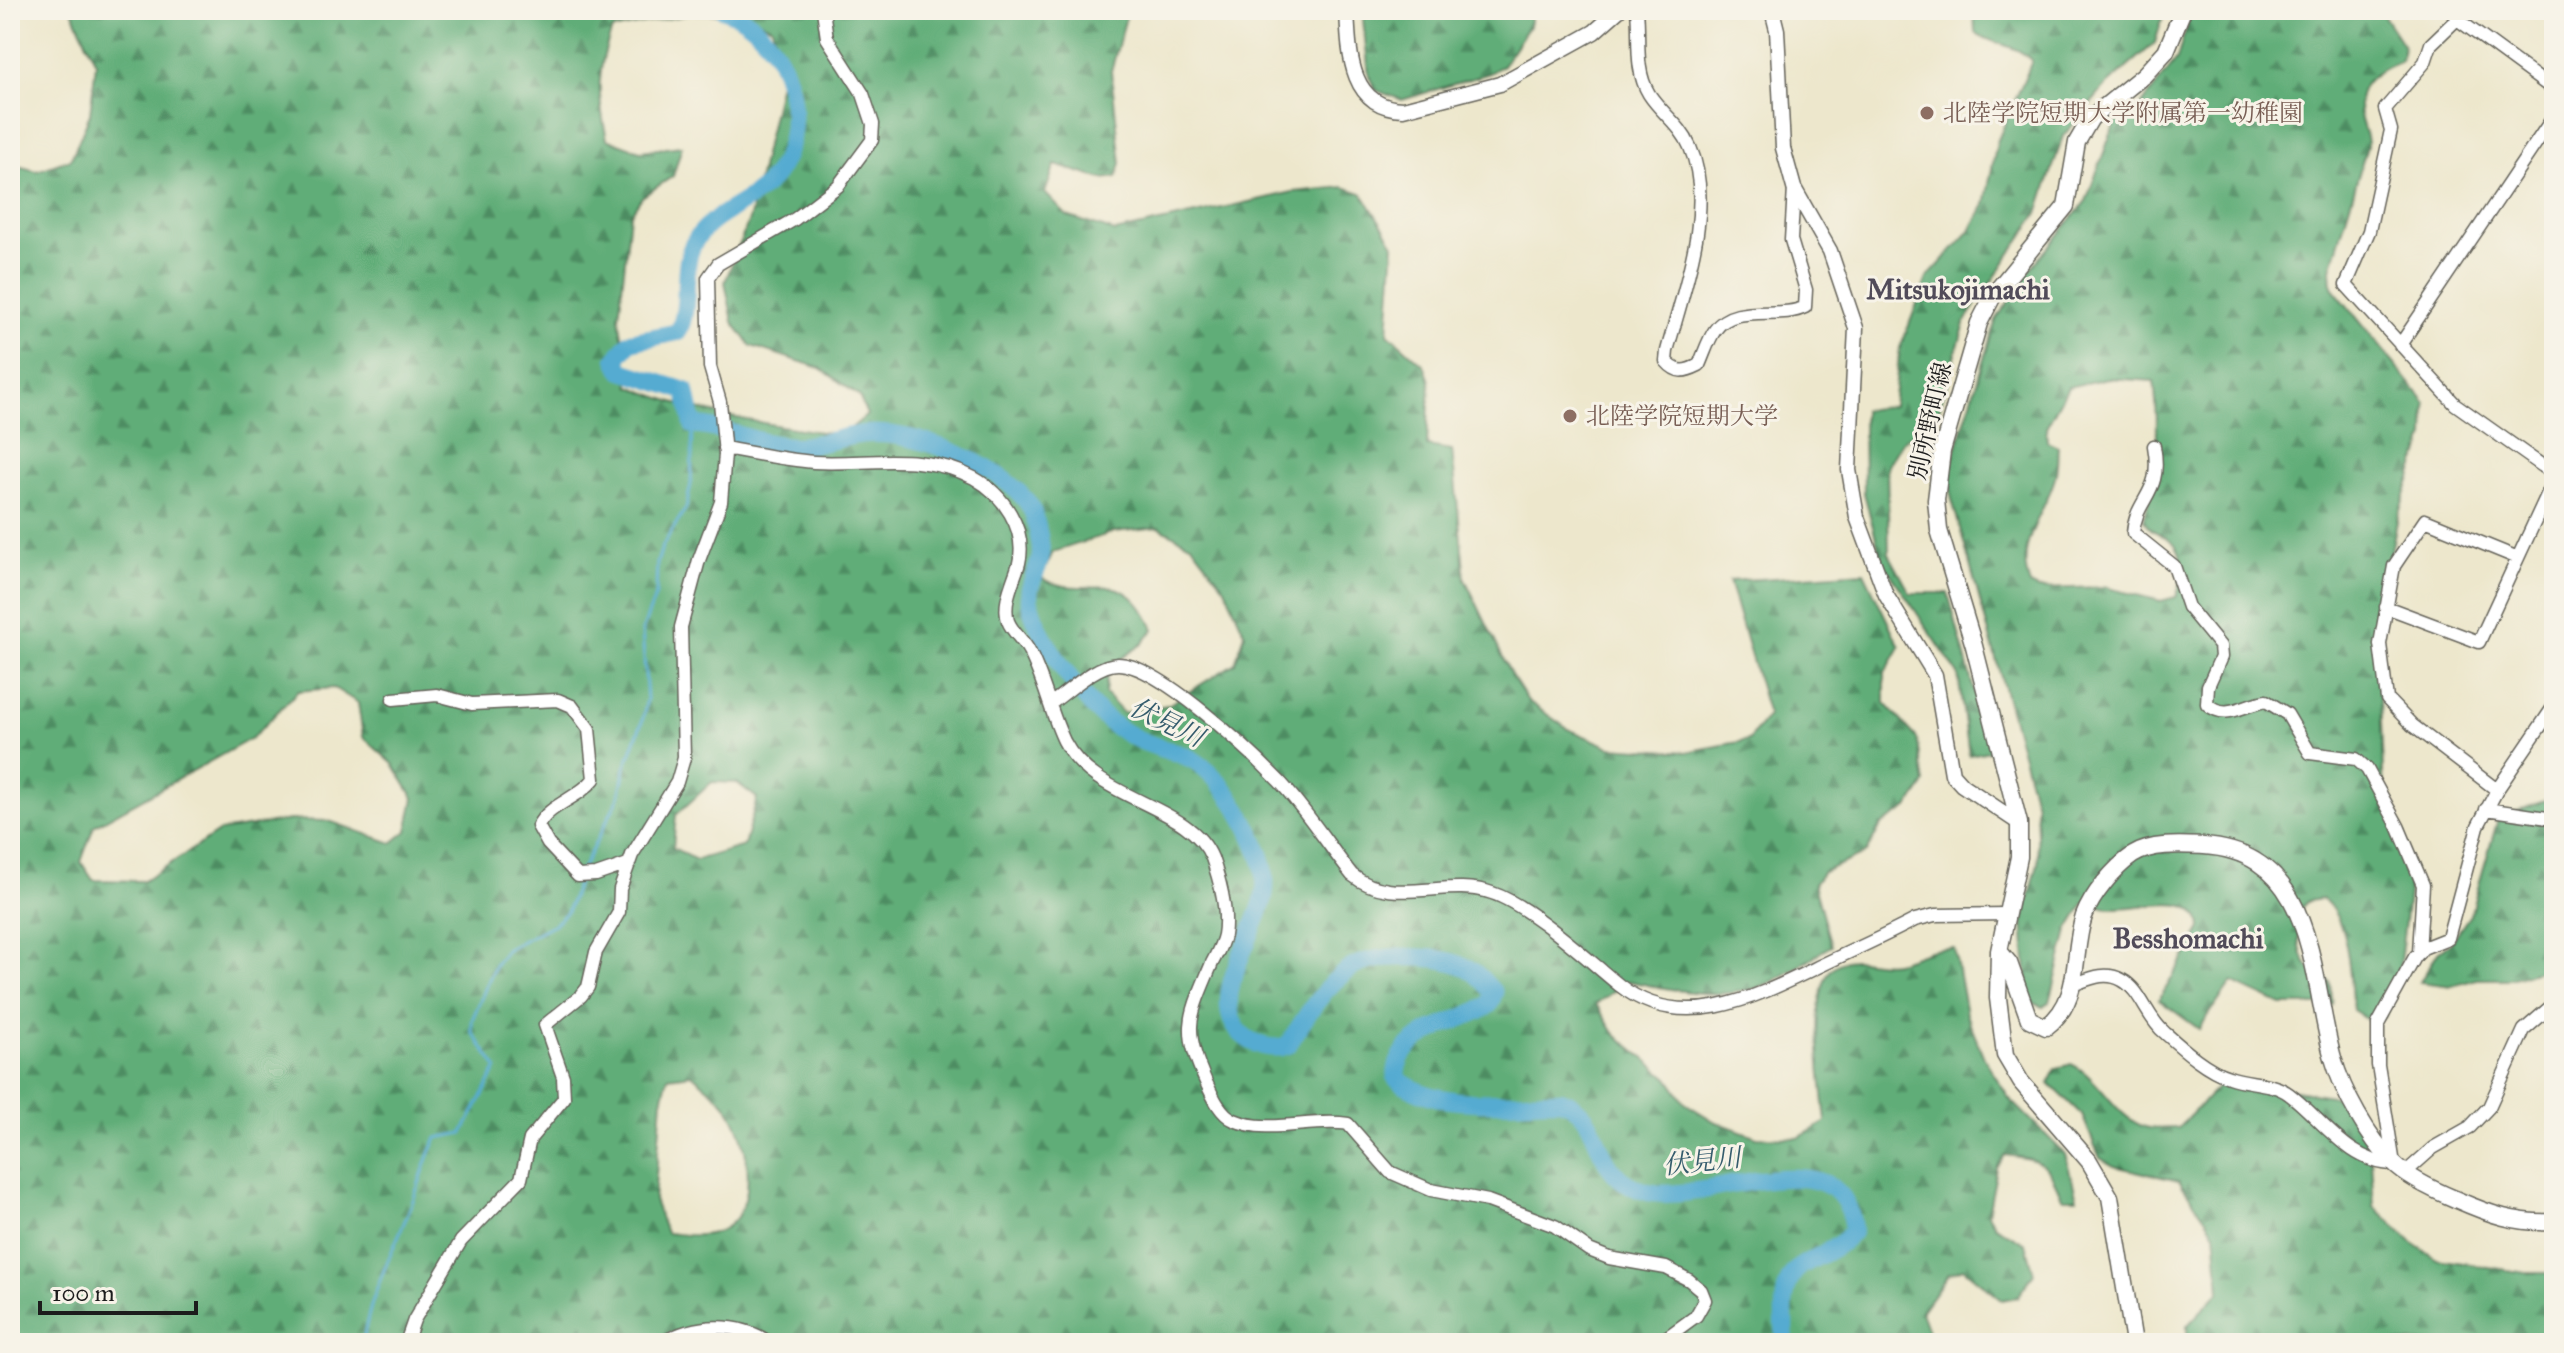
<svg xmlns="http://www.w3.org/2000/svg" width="2564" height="1353" font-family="'IM FELL Great Primer','Noto Serif JP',serif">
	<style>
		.forest { fill: url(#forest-firs); stroke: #3e644a; stroke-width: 2; fill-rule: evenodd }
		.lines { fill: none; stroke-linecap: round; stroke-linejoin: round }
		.stream { stroke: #54abd1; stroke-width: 3 }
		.river { stroke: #54abd1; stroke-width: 18 }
		.minor-casing { stroke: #65635a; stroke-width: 15 }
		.tertiary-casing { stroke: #65635a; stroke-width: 17 }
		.secondary-casing { stroke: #65635a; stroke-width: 19 }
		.minor { stroke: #fff; stroke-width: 12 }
		.tertiary { stroke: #fff; stroke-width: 14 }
		.secondary { stroke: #fff; stroke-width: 16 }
		.education-dot { fill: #8d6e63; stroke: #f7f3e8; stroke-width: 3 }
		.labels { text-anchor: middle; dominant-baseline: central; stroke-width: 6; stroke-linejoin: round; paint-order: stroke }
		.education-label { font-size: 24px; fill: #785e54; stroke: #f7f3e8; text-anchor: start }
		.street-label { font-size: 24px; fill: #1c1c1c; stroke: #f7f3e8 }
		.water-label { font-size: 26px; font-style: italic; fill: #355c6d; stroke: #f7f3e8 }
		.quarter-label { font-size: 28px; font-weight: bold; fill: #514b59; stroke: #f7f3e8 }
	</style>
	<defs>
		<pattern id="forest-firs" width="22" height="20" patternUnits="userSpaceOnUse" patternTransform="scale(2)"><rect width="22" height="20" fill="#60ad78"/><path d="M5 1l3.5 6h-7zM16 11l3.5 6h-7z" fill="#4e8c62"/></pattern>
	</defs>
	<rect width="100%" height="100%" fill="#f7f3e8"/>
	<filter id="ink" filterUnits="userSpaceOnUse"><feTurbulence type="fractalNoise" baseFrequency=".0125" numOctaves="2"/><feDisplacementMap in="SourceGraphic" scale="16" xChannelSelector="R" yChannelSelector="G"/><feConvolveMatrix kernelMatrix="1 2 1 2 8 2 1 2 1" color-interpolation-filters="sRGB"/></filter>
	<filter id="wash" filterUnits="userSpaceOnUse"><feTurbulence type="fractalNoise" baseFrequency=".006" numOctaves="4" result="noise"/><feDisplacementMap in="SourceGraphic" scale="32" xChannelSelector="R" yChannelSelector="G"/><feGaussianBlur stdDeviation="1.8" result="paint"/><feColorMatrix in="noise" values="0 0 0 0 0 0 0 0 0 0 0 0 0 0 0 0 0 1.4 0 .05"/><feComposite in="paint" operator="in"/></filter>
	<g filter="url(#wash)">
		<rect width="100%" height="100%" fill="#ede7cc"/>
		<path class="forest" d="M72,10H1128L1111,71L1121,163L1117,177L1102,179L1055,165L1045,193L1067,216L1115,232L1293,192L1344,187L1362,193L1394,244L1388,333L1424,365L1430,381L1427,446L1452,450L1465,579L1511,675L1528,701L1568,729L1610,747L1686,752L1749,740L1768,715L1729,581L1864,572L1900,647L1885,673V703L1917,738L1925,783L1908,808L1881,825L1866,853L1823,872L1814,884L1831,946C1810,958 1788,975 1765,985C1723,1002 1671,990 1628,981L1596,1004L1614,1033L1668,1078L1685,1103L1714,1121L1757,1137L1798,1138L1826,1122C1823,1089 1806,987 1835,966C1852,953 1876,966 1895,962C1918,957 1928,948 1954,948L1966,1014L1984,1058L2009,1098L2065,1154L2077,1198H2062C2047,1162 2044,1160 2005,1155L1997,1168L1988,1214L1995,1226L2026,1244L2034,1273L2017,1297L2002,1300L1963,1268L1948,1274L1921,1312L1932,1343H10V164L37,171L71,159L90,114L96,63ZM691,14H745L772,27L783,69L750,217L725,282L733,322L751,346L820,368L859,396L867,415L843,435C771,425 697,415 630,386L619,317L630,215L642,197L673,176L682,146L640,151L607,139C597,95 596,72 612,30ZM1159,527L1192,545L1225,588L1245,634L1235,663L1168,705L1123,713L1105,694L1108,668L1142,644L1154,629C1121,558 1089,604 1041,578L1053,552L1114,532ZM334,688L358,703L363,737L393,764L414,798L407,831L392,843L329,821L290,820L220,831L144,881L93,880L81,862L94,826L252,738L298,691ZM712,782L737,783L757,798L744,846L696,860L673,848L676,815ZM692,1074C703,1085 720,1095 728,1108C751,1141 764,1224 709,1234C696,1237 679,1234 666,1233L654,1200L662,1101L668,1077Z
			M1362,10H1532L1529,26L1503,65L1490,73L1402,100L1375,90L1369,76Z
			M1974,10H2165L2155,43L2106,86L2063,136L2038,213L1966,320L1938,413L1902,442L1887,467L1889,554L1910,593H1948L1990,751L1969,755L1958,674L1882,561L1864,493L1863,410L1893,406L1900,348L1927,278L1969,232L1985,205L1997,142L2032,61C2016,43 1993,46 1975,32Z
			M2191,10H2380L2403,45L2401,61C2375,72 2354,82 2360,115C2362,127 2367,133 2367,146L2331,269L2332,287L2426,403L2425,437L2398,516L2377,623L2384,797L2404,834L2410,878L2397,989L2385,1017L2372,1022L2353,1010C2349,977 2351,922 2323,899L2308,901L2302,907C2296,939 2296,968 2330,982L2333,1005H2281L2232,982L2199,1029L2159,1000L2201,929C2200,879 2113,923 2092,902L2084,904L2068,931L2050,1002L2043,1007L2029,1001L2023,922L2038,863L2036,804L1951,496V466L1996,320L2035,263L2086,201L2114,125L2124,114L2139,108L2177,59ZM2107,378L2154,381C2160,433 2157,470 2144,520C2151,533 2159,532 2170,540C2186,551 2183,581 2176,597L2161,601L2104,587L2038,589L2030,585C2014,544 2044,516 2055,478C2058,468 2057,456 2058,446L2047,441L2046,427L2068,387Z
			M2554,797V970L2549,968L2510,979H2477L2452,986L2420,982L2438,952L2451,942L2470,915L2498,819Z
			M2071,1064C2099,1076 2115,1118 2145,1127C2154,1130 2168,1128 2178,1128L2221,1084L2236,1080L2331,1096L2345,1103L2370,1143L2374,1206L2410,1241L2437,1259L2526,1273H2554V1343H2187V1326L2220,1291L2215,1232L2179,1181L2114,1166L2100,1158L2082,1115L2049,1083L2055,1069Z"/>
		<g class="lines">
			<path class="stream" d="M580,873L619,797L625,768L642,722L647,699L642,631L656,594L657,563L662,547L686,508L691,484L693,425
				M363,1343C369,1295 393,1252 410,1208C420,1184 425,1160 437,1138L463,1133L497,1068L472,1032V1020L496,963L507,949L554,924L567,912L578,881"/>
			<path class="river" d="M724,10C790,30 817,133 768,183C747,205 715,212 697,238C678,264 693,303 678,332L630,342L616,359L622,371L686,391L693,425C728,428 758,445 793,446C818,447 840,436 865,434C914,431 991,461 1024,498C1034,509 1036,522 1039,536C1045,563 1036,565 1030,588C1023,617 1069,678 1086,699C1105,722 1128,737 1155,746C1168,751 1184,754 1195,761C1217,775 1237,804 1248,826C1258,848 1267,865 1265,889C1261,933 1198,1005 1248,1039C1260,1047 1275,1050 1288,1045C1304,1019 1325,984 1351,968C1377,953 1441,954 1467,968C1478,973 1486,984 1494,993L1489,1005C1457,1025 1396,1031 1396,1078C1438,1113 1511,1100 1561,1100C1610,1116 1585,1176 1648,1192C1708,1206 1846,1130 1853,1231C1839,1249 1820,1254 1801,1266C1779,1281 1784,1320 1785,1343"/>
		</g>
	</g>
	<g filter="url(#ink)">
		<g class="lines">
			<g class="minor-casing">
				<path id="minor" d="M1637,10C1640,37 1634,70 1649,94C1661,113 1681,125 1690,147C1716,206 1683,292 1667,351L1666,361C1677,374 1685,372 1699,365C1704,354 1708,340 1715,330C1734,302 1779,320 1805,307L1806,290L1791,240L1794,188
					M2451,10L2457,19L2554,90
					M2457,19L2431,44L2425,62L2385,109L2391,130L2369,231L2346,285L2455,404L2554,474
					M2400,345L2554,116
					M2154,446C2163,495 2136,496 2133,533L2174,566L2188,607L2220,646L2221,657L2208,686L2207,704C2226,721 2244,704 2266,701L2287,714L2310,753L2356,759L2367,769L2398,826L2423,885L2419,953
					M724,448C754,453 784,460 814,462C868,465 924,451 974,478C1003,494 1027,529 1019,563C1014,581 1002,602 1008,621C1012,632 1024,641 1029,651C1044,679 1050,712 1064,741C1095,802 1190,803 1212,858C1220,881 1228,912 1224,935C1222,945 1216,955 1212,963C1190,1016 1181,1027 1206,1082C1212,1095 1220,1114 1234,1120C1269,1135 1311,1118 1348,1124L1390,1172L1431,1190L1488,1201L1555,1226L1589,1250L1609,1258L1666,1268L1689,1280L1701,1290L1705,1300L1696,1316L1659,1343
					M2386,607L2479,642L2554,480
					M393,699L437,695L472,704L558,700L572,706L589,729L594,779C578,799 549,804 538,826L548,844L578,876L596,875L628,864
					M1050,704C1068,692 1096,664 1118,664C1158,664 1252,753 1280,782C1306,810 1328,845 1352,875C1393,908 1446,877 1492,893C1529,905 1587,959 1619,985C1683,1036 1760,995 1822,965C1853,950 1885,936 1915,920L1935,915L2007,914
					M2497,790L2412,725L2387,699L2380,644L2394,566L2425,520L2518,558
					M2486,809L2554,819
					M2075,984C2091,978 2106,971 2122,980C2141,990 2147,1018 2164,1032C2182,1048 2206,1070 2229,1077C2248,1084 2273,1082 2289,1094C2320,1117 2350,1164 2394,1164L2378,1065V1024L2415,957L2423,948L2448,938L2478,826L2497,790L2554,706
					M2406,1172L2433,1148L2470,1127L2489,1107L2524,1030L2554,1004
					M406,1343L414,1320L461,1241L521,1179L530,1139L564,1098L563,1077L545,1025L581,996L588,987L596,952L619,912L620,889L632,855L677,782L684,758L681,627L699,560L721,502L725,454L720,402L710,367L708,278L718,264L795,219L838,186L872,140L873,124L863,94L827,38L823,10
					M662,1343C695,1323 738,1321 770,1343"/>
			</g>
			<g class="tertiary-casing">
				<path id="tertiary" d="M1347,10C1349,51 1349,108 1403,109L1500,84L1594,32L1619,10
					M1772,10L1777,30L1783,148L1794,188L1830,251L1856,328L1849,470L1857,517L1886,595L1935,675L1952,774L1962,785L2019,823"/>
			</g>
			<g class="secondary-casing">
				<path id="secondary" d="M1999,951L2009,963L2029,1019L2046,1027C2083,999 2071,955 2084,916C2092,895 2114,868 2133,855C2152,843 2181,845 2204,846C2317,853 2310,978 2333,1058C2343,1093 2368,1137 2393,1163C2408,1178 2436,1191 2455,1199C2489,1214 2516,1224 2554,1222
					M2134,1343L2110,1197L2089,1161L2021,1082L2005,1055L1998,998L1999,951L2019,857V823L1974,646L1939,530L1936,500L1942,451L1979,323L1994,294L2066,206L2077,142L2091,118L2144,75L2166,51L2183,10"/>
			</g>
			<use href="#minor" class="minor"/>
			<use href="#tertiary" class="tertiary"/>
			<use href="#secondary" class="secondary"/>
		</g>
	</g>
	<g class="education-dot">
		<circle cx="1927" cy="113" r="8"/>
		<circle cx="1570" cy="416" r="8"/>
	</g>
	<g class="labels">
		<g class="education-label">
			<text x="1943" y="113">北陸学院短期大学附属第一幼稚園</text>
			<text x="1586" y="416">北陸学院短期大学</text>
		</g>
		<g class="street-label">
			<text transform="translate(1930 421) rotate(-77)">別所野町線</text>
		</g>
		<g class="water-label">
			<text transform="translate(1167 722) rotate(26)">伏見川</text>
			<text transform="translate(1702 1161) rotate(-6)">伏見川</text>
		</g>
		<g class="quarter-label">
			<text x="1958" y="289">Mitsukojimachi</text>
			<text x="2188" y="938">Besshomachi</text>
		</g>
	</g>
	<rect width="2564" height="1353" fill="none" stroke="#f7f3e8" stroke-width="40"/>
	<path d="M40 1301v12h156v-12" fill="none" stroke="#1c1c1c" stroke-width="4"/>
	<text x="52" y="1301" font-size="24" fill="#1c1c1c" stroke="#f7f3e8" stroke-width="6" paint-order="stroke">100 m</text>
</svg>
